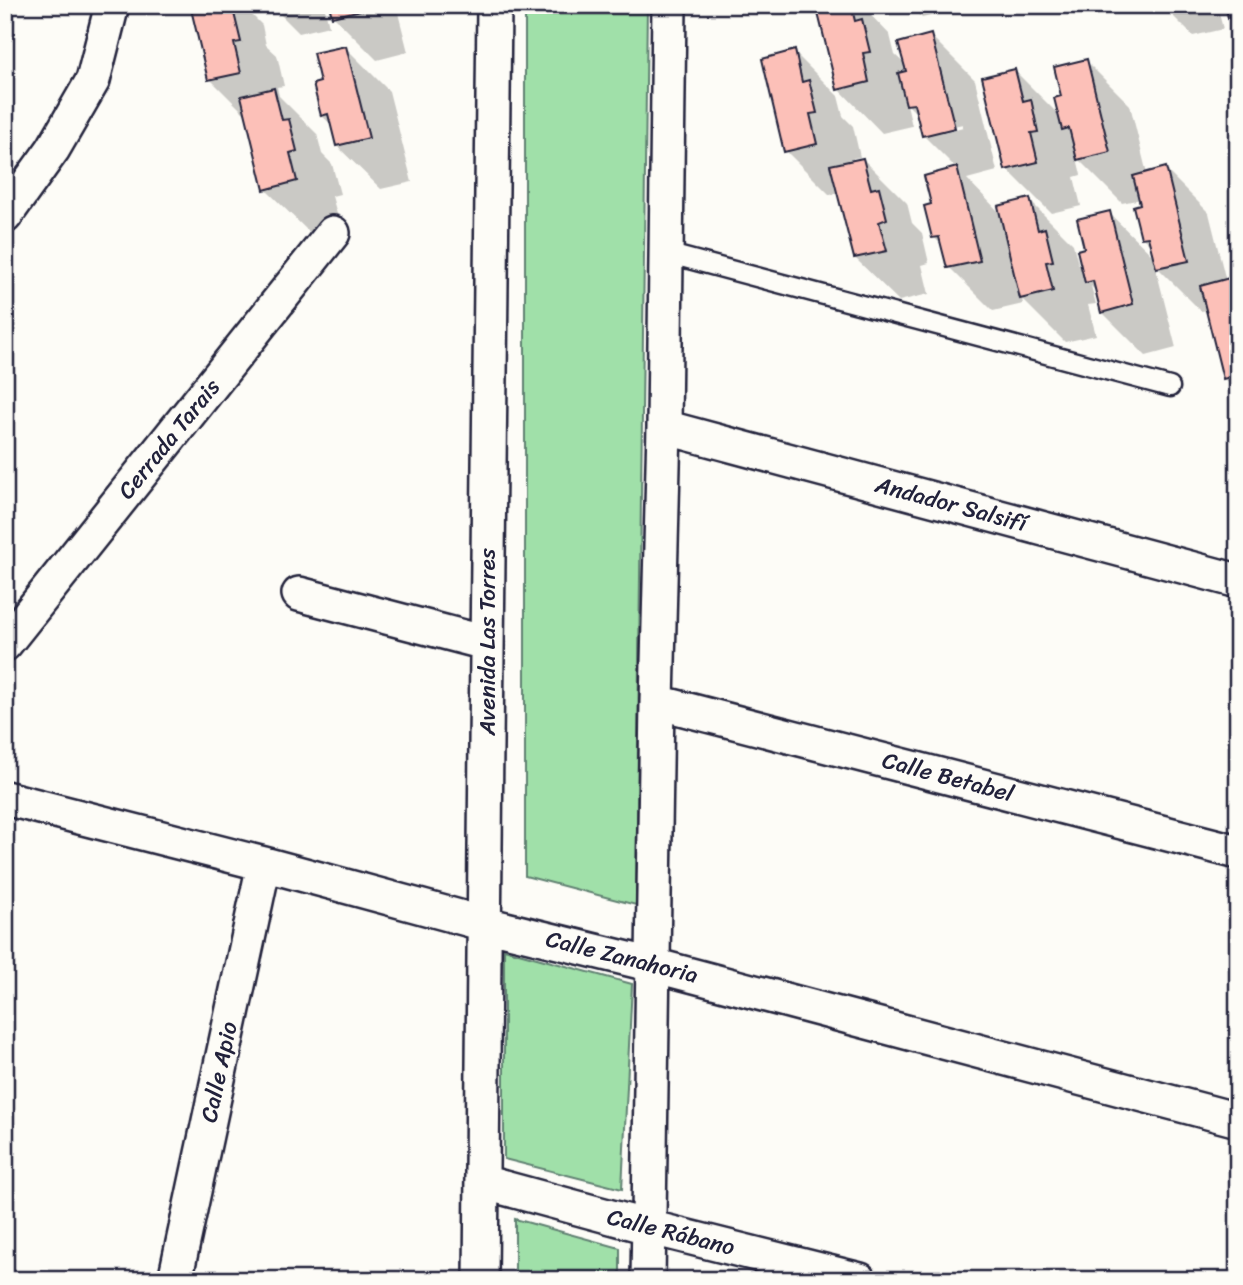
<svg xmlns="http://www.w3.org/2000/svg" width="1243" height="1285" font-family="Sriracha,sans-serif">
	<style>
		.green { fill: #a0e0a9; stroke: #618172; stroke-width: 2 }
		.shadow { fill: #0003; fill-rule: evenodd }
		.building { fill: #fcc0b8; stroke: #22223b; stroke-width: 2 }
		.lines { fill: none; stroke-linecap: round; stroke-linejoin: round }
		.service-casing { stroke: #22223b; stroke-width: 23 }
		.minor-casing { stroke: #22223b; stroke-width: 38 }
		.service { stroke: #fdfcf7; stroke-width: 18 }
		.minor { stroke: #fdfcf7; stroke-width: 33 }
		.labels { text-anchor: middle; dominant-baseline: central; stroke-width: 6; stroke-linejoin: round; paint-order: stroke }
		.street-label { font-size: 23px; fill: #22223b; stroke: #fdfcf7 }
	</style>
	<rect width="100%" height="100%" fill="#fdfcf7"/>
	<filter id="ink" filterUnits="userSpaceOnUse"><feTurbulence type="fractalNoise" baseFrequency=".0143" numOctaves="2"/><feDisplacementMap in="SourceGraphic" scale="14" xChannelSelector="R" yChannelSelector="G"/><feConvolveMatrix kernelMatrix="1 2 1 2 8 2 1 2 1" color-interpolation-filters="sRGB"/></filter>
	<g filter="url(#ink)">
		<path class="green" d="M525,5H647L636,905L525,876Z
			M504,949L632,984L622,1189L504,1159Z
			M515,1219L620,1248V1280H515Z"/>
		<path class="shadow" d="M192,5H242L262,25L266,45L277,55L284,86L277,87L279,96L317,134L322,154L332,164L340,194L332,196L340,225L309,232L265,189L248,117L210,79Z
			M271,5H324L329,26L299,33Z
			M331,5H396L408,52L377,60L333,16Z
			M818,5H861L890,35L895,55L906,65L931,36L975,80L997,171L967,179L1001,214L1029,200L1073,244L1078,263L1083,269L1086,249L1109,213L1156,259L1153,248L1142,237V205L1141,199L1122,203L1077,158L1081,175L1074,177L1081,206L1051,213L1007,169L1015,71L1060,116L1063,98L1086,61L1130,105L1147,174L1165,169L1209,213L1226,281L1232,279L1238,285V391L1224,378L1208,310L1201,311L1155,265L1176,348L1146,356L1102,312L1097,292L1091,286L1096,304L1088,305L1096,335L1065,342L1022,299L1023,304L993,311L949,267L944,248L934,237L957,169L923,135L918,115L907,104L912,126L882,133L839,89ZM963,124V127L944,132V128Z
			M909,5H951L952,11L922,18Z
			M1162,5H1217L1223,29L1193,36Z
			M345,47L389,91L412,182L381,189L337,146L333,126L322,116V84Z
			M794,52L838,96L843,116L853,126L860,157L853,158L854,162L863,159L907,203L912,223L922,233L929,263L922,265L929,294L899,301L855,258L839,193L830,195L786,151Z"/>
		<path class="building" d="M190,5H225L226,11L233,9L241,42L234,43L241,73L208,80Z
			M329,5H364L365,9L332,17Z
			M816,5H851L855,21L862,19L870,52L863,53L869,82L837,90Z
			M1225,5H1238V37L1233,39Z
			M931,34L955,128L922,136L914,104L906,105L898,73L906,71L898,43Z
			M346,46L369,138L336,146L328,114L321,116L313,84L320,82L313,53Z
			M795,50L802,82L809,80L817,113L810,114L817,144L784,152L762,59Z
			M1087,59L1110,152L1077,160L1069,128L1062,130L1054,98L1061,96L1054,67Z
			M1015,69L1023,101L1031,99L1038,132L1031,133L1038,162L1005,170L982,77Z
			M274,88L282,120L289,119L297,151L290,153L297,181L264,190L241,96Z
			M863,158L871,189L879,187L887,219L879,222L887,251L854,258L830,165Z
			M957,167L980,261L947,268L939,237L932,238L924,206L931,204L924,176Z
			M1166,167L1189,261L1156,268L1148,237L1141,238L1133,206L1140,204L1133,176Z
			M1030,198L1038,230L1045,228L1053,261L1046,262L1053,291L1020,299L998,206Z
			M1110,211L1133,304L1101,313L1093,281L1085,283L1077,250L1084,248L1077,219Z
			M1233,277L1238,298V375L1223,379L1200,286Z"/>
		<g class="lines">
			<g class="service-casing">
				<path id="service" d="M666,253L1170,387"/>
			</g>
			<g class="minor-casing">
				<path id="minor" d="M5,216L53,149L93,80L112,5
					M664,427L1238,581
					M299,594L486,643
					M5,644L333,233
					M657,702L1238,852
					M5,798L264,864L485,924L653,965L1238,1120
					M482,1182L648,1227L860,1280
					M175,1280L264,864
					M481,1280C486,855 487,430 494,5
					M648,1280L657,702L664,427L669,5"/>
			</g>
			<use href="#service" class="service"/>
			<use href="#minor" class="minor"/>
		</g>
	</g>
	<g class="labels">
		<g class="street-label">
			<text transform="translate(169 439) rotate(-51)">Cerrada Tarais</text>
			<text transform="translate(951 504) rotate(15)">Andador Salsifí</text>
			<text transform="translate(487 642) rotate(-90)">Avenida Las Torres</text>
			<text transform="translate(948 777) rotate(15)">Calle Betabel</text>
			<text transform="translate(622 957) rotate(14)">Calle Zanahoria</text>
			<text transform="translate(219 1072) rotate(-78)">Calle Apio</text>
			<text transform="translate(671 1232) rotate(14)">Calle Rábano</text>
		</g>
	</g>
	<rect width="1243" height="1285" fill="none" stroke="#fdfcf7" stroke-width="28"/>
	<rect x="14" y="14" width="1215" height="1257" fill="none" stroke="#22223b" stroke-width="2.5" filter="url(#ink)"/>
</svg>
